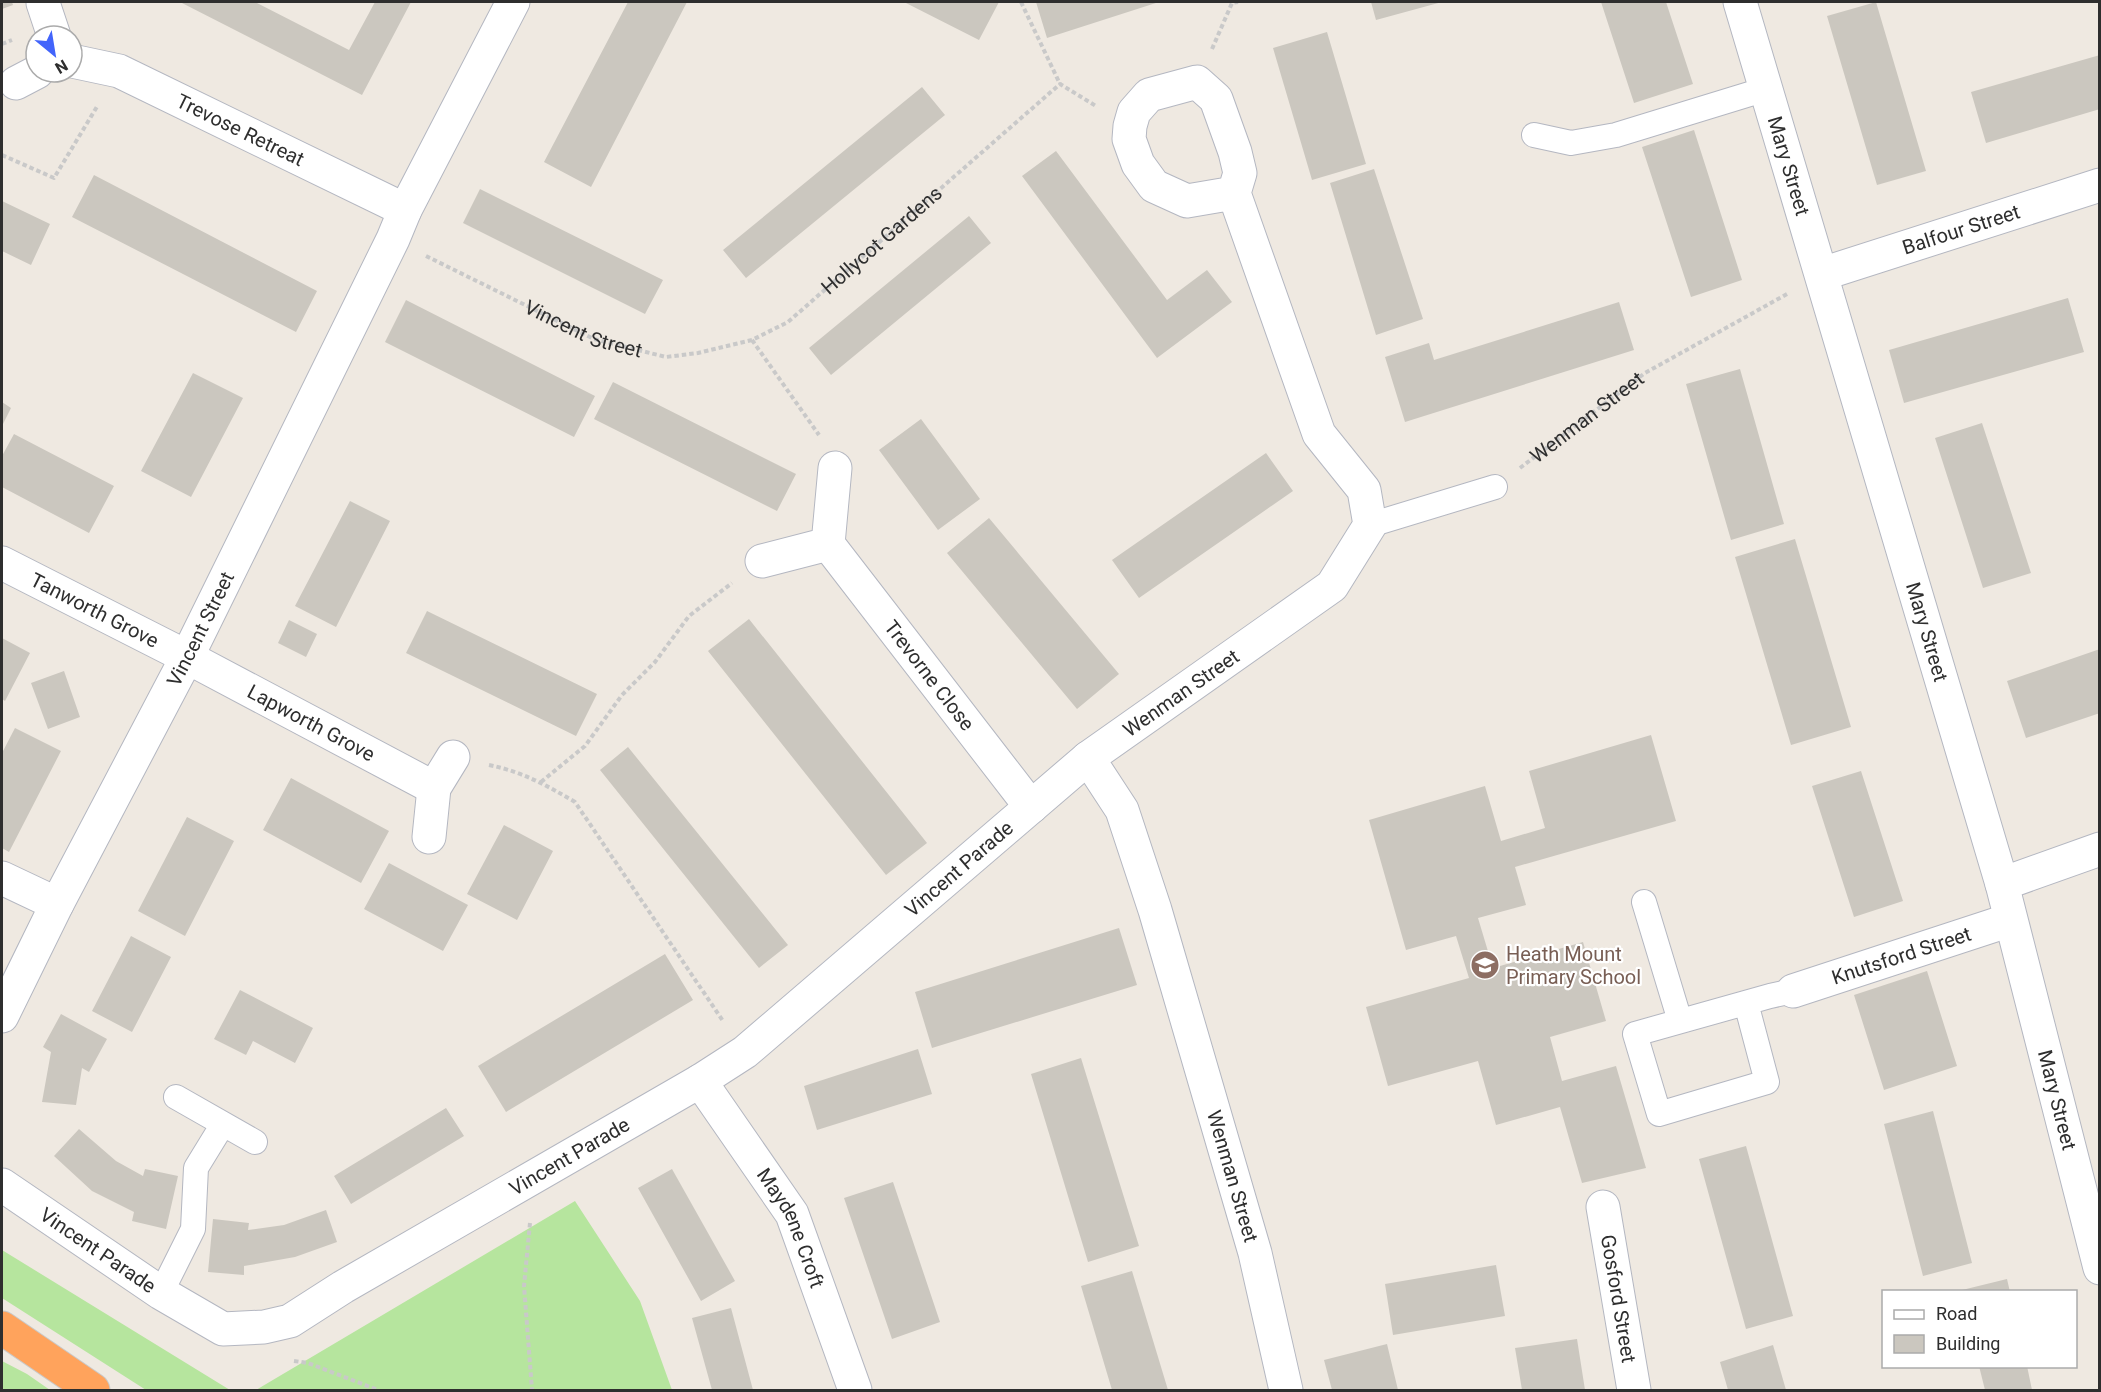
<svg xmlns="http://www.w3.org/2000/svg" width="2101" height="1392" font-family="Roboto,sans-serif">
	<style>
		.grass { fill: #b6e59e }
		.building { fill: #cbc7bf }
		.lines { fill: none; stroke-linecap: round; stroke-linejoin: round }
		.lane-casing { stroke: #b4b7c1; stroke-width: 26 }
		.street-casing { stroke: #b4b7c1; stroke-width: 35 }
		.highway-casing { stroke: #c9c9c9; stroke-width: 35 }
		.path { stroke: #c9c9c9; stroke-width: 4; stroke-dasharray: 4.5 3; stroke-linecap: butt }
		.lane { stroke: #fff; stroke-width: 24 }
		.street { stroke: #fff; stroke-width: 33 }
		.highway { stroke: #ffa35c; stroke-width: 33 }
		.labels { text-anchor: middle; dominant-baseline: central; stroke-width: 4.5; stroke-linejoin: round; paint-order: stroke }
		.street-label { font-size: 20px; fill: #2e2e2e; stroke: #fff }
		.education-label { font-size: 20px; fill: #785e54; stroke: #fff; text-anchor: start }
	</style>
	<rect width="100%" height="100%" fill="#efe9e1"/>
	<path class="grass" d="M575,1201L640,1301L672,1390H256Z
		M2,1250L230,1390H146L2,1298Z
		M2,1361L27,1374L50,1390H2Z"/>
	<path class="building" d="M2,2H12L13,5L2,9Z
		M180,2H255L349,50L375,2H411L362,95Z
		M628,2H687L591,187L544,162Z
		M904,2H999L979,40Z
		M1036,2H1159L1047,38Z
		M1371,2H1442L1376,20Z
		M1601,2H1666L1693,84L1634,103Z
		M1876,2L1926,171L1877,185L1827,16Z
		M1327,32L1366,164L1312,180L1273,48Z
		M2100,55V109L1986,143L1971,92Z
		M922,87L945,115L746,278L723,250Z
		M1694,130L1742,280L1691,297L1642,147Z
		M1056,151L1167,300L1207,270L1232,302L1157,358L1022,176Z
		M1374,169L1423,319L1376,335L1330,183Z
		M94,175L317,291L296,332L72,217Z
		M480,189L663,280L645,314L463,223Z
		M2,201L50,224L31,265L2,251Z
		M969,216L991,243L831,375L809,348Z
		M2068,298L2084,352L1904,403L1889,350Z
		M406,300L595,396L574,437L385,342Z
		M1619,302L1634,350L1405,422L1385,357L1429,343L1434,360Z
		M1740,369L1784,524L1731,540L1686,384Z
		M193,373L243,398L191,497L141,471Z
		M613,382L796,474L777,511L594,419Z
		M2,402L11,408L2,426Z
		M921,419L980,499L938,530L879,450Z
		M1982,423L2031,573L1983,588L1935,438Z
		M14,434L114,486L89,533L2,487V456Z
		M1266,453L1293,491L1139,598L1112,560Z
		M350,501L390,521L336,627L295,606Z
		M989,518L1119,674L1077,709L947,553Z
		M1795,539L1851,727L1791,745L1735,557Z
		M427,611L597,694L576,736L406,653Z
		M749,619L927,843L886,875L708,651Z
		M289,620L317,634L306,657L278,643Z
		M2,638L30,653L5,701L2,699Z
		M2100,649V713L2026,738L2007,681Z
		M64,671L80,717L48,729L31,683Z
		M15,728L61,751L9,852L2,848V753Z
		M1651,735L1676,821L1515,867L1526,905L1478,918L1493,968L1583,942L1606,1021L1550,1037L1562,1081L1616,1066L1646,1168L1582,1183L1560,1107L1496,1125L1478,1061L1388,1086L1366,1007L1469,978L1456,936L1406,950L1369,820L1485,786L1501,841L1545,828L1529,771Z
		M628,747L788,945L759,968L600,770Z
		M1861,771L1903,901L1854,917L1812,786Z
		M291,778L389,831L361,883L263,830Z
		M187,817L234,841L185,936L138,911Z
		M504,825L553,851L517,920L467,894Z
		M389,863L468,905L443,951L364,909Z
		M1119,928L1137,985L932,1048L915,992Z
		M131,936L171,957L132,1032L92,1011Z
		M665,954L693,1000L506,1112L478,1066Z
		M1927,971L1957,1066L1884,1090L1854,995Z
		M240,990L313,1028L295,1063L253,1041L246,1055L214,1039Z
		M61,1014L107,1039L89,1072L82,1068L76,1105L42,1102L51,1052L43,1047Z
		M918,1049L932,1094L817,1130L804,1086Z
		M1081,1058L1139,1246L1088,1262L1031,1074Z
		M446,1108L464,1136L351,1204L334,1176Z
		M1933,1111L1972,1263L1923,1276L1884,1124Z
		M79,1129L116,1161L143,1176L145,1169L178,1176L166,1229L132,1221L134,1212L92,1191L54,1156Z
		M1746,1146L1793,1316L1746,1329L1699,1159Z
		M672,1169L735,1281L701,1301L638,1188Z
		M893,1182L940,1322L892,1339L844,1198Z
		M326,1210L337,1242L295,1257L244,1266V1275L208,1272L213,1219L249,1223L248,1230L284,1225Z
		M1496,1265L1505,1316L1393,1335L1385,1284Z
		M1132,1271L1168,1390H1112L1081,1286Z
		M2007,1279L2010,1292H1959L1958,1291Z
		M731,1308L753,1390H712L692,1318Z
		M1577,1339L1585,1390H1522L1515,1348Z
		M1387,1344L1398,1390H1332L1324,1360Z
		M1773,1345L1786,1390H1728L1720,1362Z
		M1979,1366H2027L2032,1390H1985Z"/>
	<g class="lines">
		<g class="lane-casing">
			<path id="lane" d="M1534,135L1571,143L1616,135L1766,89
				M1370,525L1495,487
				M1644,902L1680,1021
				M1746,1003L1767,1082L1659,1114L1635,1034L1770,996L1793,991
				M176,1097L255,1142
				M161,1293L193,1229L196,1168L223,1124"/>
		</g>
		<g class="street-casing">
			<g id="street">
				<path id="s3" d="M1740,2L2002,884L2100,1268"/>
				<path d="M43,3L54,36"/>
				<path id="s4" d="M72,61L119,71L405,210"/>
				<path d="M16,83L37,72"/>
				<path id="s5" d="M1234,193L1240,173L1235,152L1216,99L1197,82L1149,95L1134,112L1130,126L1129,139L1138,164L1154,186L1187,201L1234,193L1319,434L1364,490L1370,525L1332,586L1088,758L1122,810L1155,910L1255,1253L1286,1390"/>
				<path id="s6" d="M1822,274L2100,185"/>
				<path id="s7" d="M828,544L1031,807"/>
				<path d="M762,561L828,544L835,468"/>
				<path id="s8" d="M2,563L187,657L434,788"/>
				<path d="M429,837L434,788L453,757"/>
				<path d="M2,878L57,904"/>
				<path d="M2002,884L2100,849"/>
				<path id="s9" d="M1793,991L2010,920"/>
				<path id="s10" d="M2,1016L57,904L187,657L393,239L405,210L513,2"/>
				<path id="s11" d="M700,1081L792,1214L855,1390"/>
				<path id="s12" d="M2,1185L161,1293L223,1329L264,1327L290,1321L343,1287L700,1081L745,1052L1088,758"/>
				<path id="s13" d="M1603,1207L1634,1390"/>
			</g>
		</g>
		<g class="highway-casing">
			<path id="highway" d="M2,1328L93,1390"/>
		</g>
		<g class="path">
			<path d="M1021,2L1060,84"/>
			<path d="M2,44L12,40"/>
			<path d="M1212,49L1232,3L1238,2"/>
			<path d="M2,155L54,178L98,105"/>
			<path id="s1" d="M426,256L594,339L666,357L698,353L752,340L788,322L1060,84L1096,106"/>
			<path d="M752,340L819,435"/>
			<path id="s2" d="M1520,468L1645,373L1787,294"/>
			<path d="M489,765C523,772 546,785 575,802L723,1021"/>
			<path d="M541,782L585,746L622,695L655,662L689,616L732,583"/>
			<path d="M530,1223L524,1286L532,1390"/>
			<path d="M294,1361L308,1363L378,1390"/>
		</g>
		<use href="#lane" class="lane"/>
		<use href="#street" class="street"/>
		<use href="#highway" class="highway"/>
	</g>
	<defs>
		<g id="school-disc" transform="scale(1.5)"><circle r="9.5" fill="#8d6e63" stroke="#fff"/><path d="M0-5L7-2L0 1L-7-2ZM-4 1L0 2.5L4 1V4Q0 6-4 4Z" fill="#fff"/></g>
	</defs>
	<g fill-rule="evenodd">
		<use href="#school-disc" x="1485" y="965"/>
	</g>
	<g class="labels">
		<g class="street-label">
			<text stroke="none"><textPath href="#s4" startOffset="183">Trevose Retreat</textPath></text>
			<text stroke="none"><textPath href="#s3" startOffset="171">Mary Street</textPath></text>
			<text stroke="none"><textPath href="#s6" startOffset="146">Balfour Street</textPath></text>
			<text stroke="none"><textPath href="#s1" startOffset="514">Hollycot Gardens</textPath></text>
			<text stroke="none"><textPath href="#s1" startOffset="174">Vincent Street</textPath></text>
			<text stroke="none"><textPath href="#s2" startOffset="84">Wenman Street</textPath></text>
			<text stroke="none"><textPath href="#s8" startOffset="104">Tanworth Grove</textPath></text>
			<text stroke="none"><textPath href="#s10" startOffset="435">Vincent Street</textPath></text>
			<text stroke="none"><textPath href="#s3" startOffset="657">Mary Street</textPath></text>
			<text stroke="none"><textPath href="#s7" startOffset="166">Trevorne Close</textPath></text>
			<text transform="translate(1181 693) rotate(-35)">Wenman Street</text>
			<text stroke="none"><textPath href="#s8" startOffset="348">Lapworth Grove</textPath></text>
			<text stroke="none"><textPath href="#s12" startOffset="1142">Vincent Parade</textPath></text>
			<text stroke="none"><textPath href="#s9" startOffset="114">Knutsford Street</textPath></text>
			<text stroke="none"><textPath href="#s3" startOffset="1143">Mary Street</textPath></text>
			<text stroke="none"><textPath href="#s12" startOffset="656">Vincent Parade</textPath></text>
			<text stroke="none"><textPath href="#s5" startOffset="1540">Wenman Street</textPath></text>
			<text stroke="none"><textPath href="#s11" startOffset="174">Maydene Croft</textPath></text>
			<text stroke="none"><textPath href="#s12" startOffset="116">Vincent Parade</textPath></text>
			<text stroke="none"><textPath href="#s13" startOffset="93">Gosford Street</textPath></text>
		</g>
		<g class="education-label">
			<text x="1506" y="954">Heath Mount<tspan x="1506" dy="23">Primary School</tspan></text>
		</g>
	</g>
	<rect width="2101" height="1392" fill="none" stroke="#2e2e2e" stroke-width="6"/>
	<rect x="1882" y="1290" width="195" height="78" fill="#ffffff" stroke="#ababab" stroke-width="1.5"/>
	<rect x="1894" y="1310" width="30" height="9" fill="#ffffff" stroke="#ababab" stroke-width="1.5"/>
	<text x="1936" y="1320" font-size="18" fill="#2e2e2e">Road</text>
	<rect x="1894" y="1335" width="30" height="18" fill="#cbc7bf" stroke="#ababab" stroke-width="1.5"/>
	<text x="1936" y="1350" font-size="18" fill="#2e2e2e">Building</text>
	<g transform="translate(54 54) rotate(150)"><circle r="28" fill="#ffffff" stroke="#ababab" stroke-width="1.5"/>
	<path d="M0-4.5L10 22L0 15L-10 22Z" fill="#4264fb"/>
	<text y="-9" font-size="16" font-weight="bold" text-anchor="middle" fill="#2e2e2e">N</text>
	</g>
</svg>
